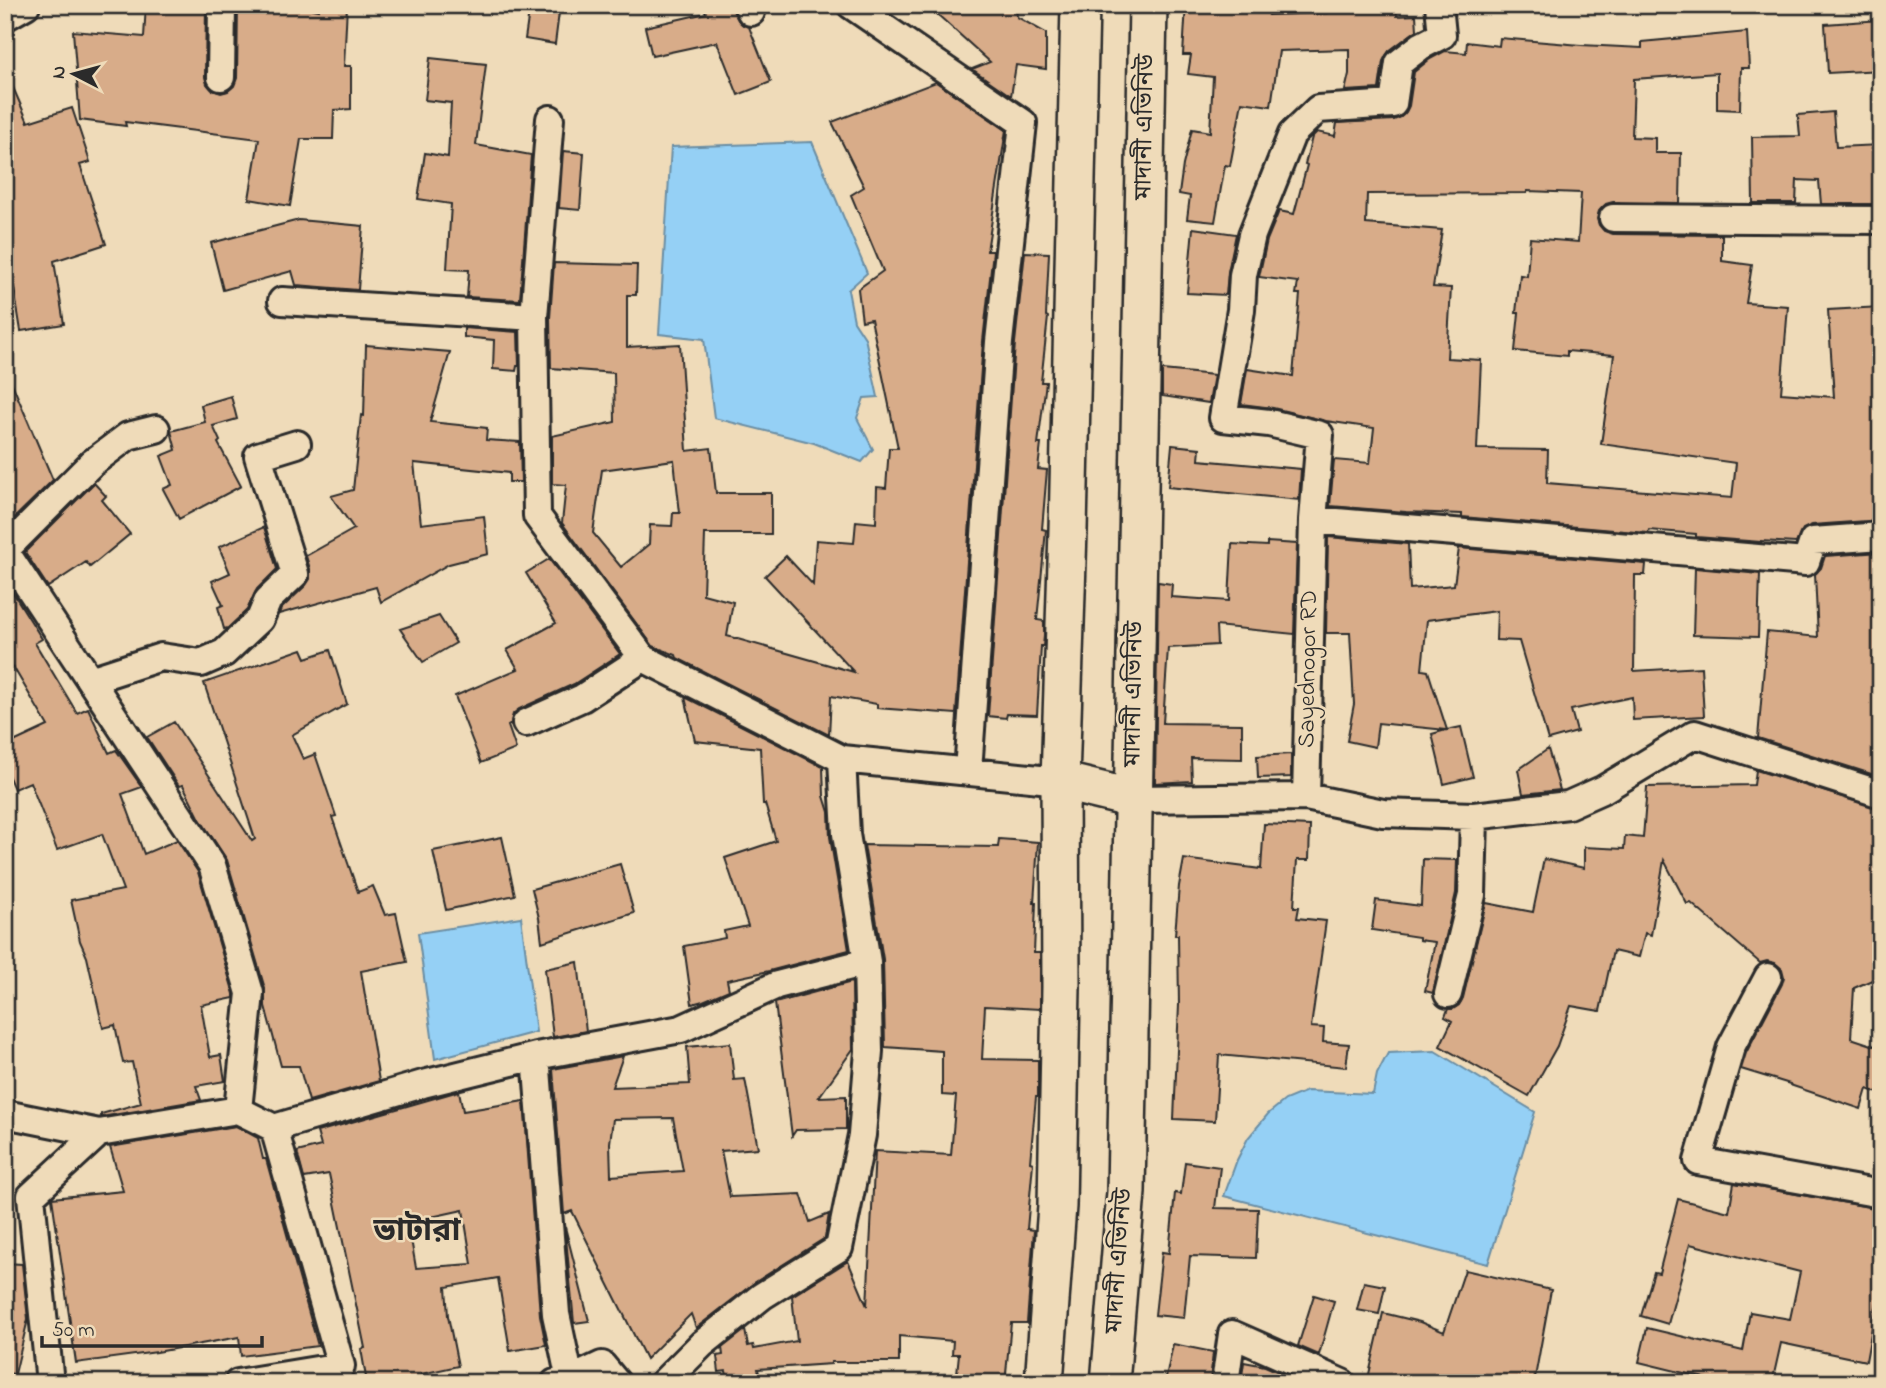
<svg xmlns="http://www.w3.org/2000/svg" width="1886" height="1388" font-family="'Indie Flower','Noto Sans Bengali',sans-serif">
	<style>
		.water { fill: #95d0f5; stroke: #6b8ea4; stroke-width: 2 }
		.building { fill: #d8ac89; stroke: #2b2b2b; stroke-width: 2; fill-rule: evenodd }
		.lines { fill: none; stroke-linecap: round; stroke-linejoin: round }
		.minor-casing { stroke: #2b2b2b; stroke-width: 32 }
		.secondary-casing { stroke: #2b2b2b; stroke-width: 42 }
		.minor { stroke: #efdbb9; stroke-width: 26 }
		.secondary { stroke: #efdbb9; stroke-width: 37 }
		.labels { text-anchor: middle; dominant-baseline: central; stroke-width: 5; stroke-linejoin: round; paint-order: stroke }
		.street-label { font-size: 24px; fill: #2b2b2b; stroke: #efdbb9 }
		.district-label { font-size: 32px; font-weight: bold; fill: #2b2b2b; stroke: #efdbb9 }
	</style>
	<rect width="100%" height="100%" fill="#efdbb9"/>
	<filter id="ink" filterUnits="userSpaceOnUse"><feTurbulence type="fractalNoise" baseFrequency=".0143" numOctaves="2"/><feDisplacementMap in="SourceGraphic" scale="14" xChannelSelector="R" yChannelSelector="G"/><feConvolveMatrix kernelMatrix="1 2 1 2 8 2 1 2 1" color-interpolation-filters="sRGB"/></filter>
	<g filter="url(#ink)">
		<path class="water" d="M812,142L867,273L848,290L854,321L865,338L878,397L864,398L857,418L873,449L862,462L814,443L714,418L704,339L659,334L671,147Z
			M521,917L536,1032L435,1059L418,933Z
			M1435,1051L1535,1112L1488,1264L1224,1196L1237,1160L1248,1138L1268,1114L1285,1100L1307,1091L1373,1094L1377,1074L1388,1053Z"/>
		<path class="building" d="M146,5H206L205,77L207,84L212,90L221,93L228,91L234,86L237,78L238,5H293L319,10V5H347L344,66H351V109L334,110L333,139H301L290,206L249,199L259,139L125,122L126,126L80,120L73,31L144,37Z
			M530,5H560L555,44L525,39Z
			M703,5H731L738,20L743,25L749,27L771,82L738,95L717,42L652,56L645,27L706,13Z
			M927,5H1016L1017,17L1046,33V69L1016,65L1011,96L972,69L990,62Z
			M1186,5H1272L1269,15L1327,13L1326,5H1396L1397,16L1416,15L1417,30L1389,51L1383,61L1379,89L1345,91L1349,74V49L1279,51L1271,106L1242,102L1230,166L1225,165L1215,222L1187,219L1190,196L1179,194L1183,165L1192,129L1210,132L1213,77L1188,74L1191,55H1183Z
			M1881,20V70L1828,73L1825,24Z
			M1747,32L1749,68H1741L1740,110L1717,109V73L1634,79L1632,137L1655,138V153H1681L1680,203L1613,202L1606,204L1599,211L1597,219L1599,225L1604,231L1613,234L1722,235V261L1752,265L1746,303L1788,306L1781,393L1834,397L1828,310L1881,307V520L1812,525L1803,529L1796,543L1761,541V542L1696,537V534L1649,530L1648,533L1462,517V514L1406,512L1330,506L1334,460L1370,463L1374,428L1326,421L1273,408L1241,404L1247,369L1293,376L1300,294H1296L1298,282L1259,277L1267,240L1279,211L1294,214L1307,165L1305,164L1312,137L1317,132L1335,136L1337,123L1394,120L1401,117L1406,112L1409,106L1414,72L1430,59L1445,51L1466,53L1467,42L1499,46L1500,38L1581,45L1642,48V42ZM1527,191L1581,193L1578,242L1530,238L1527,276L1520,275L1516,313H1519L1515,351L1567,356V351L1614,355L1601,444L1736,463L1732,498L1547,483L1548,450L1477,449L1481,360L1447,358L1451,288L1433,287L1442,230L1366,224L1367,194L1527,193Z
			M430,58L486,64L476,145L531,155L520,300L467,297L469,270L447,269L451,204L418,199L425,153L448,157L451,103L425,100Z
			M5,69L28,122L72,108L90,162L80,165L106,244L54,261L64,324L21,331L14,288L5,290Z
			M936,82L1006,130L987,251H993L983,341L956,714L877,708V704L831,696L829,735L677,658L676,655L653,646L562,523L566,485L552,484V436L615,422L614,373L551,368L550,318L554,263L637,265L636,295H627V347L680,344L687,451L711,448L716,493H771V534H705L703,594L733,602L727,636L854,672L765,576L786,556L813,585L816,540L854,543L856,521L876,523L877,487L886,488L889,448H898L871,319L862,321L858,289L883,271L851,195L864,187L832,122ZM674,460L680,513H673L672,526L650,525L649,544L621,567L593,533L602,470Z
			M1833,112L1836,147L1881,145V204H1821L1819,181L1797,180L1796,203H1753L1752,137L1800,136L1798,115Z
			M563,151L584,153L580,210L559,208Z
			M299,220L363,226L358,290L296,285L292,271L223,290L211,243Z
			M1193,228L1236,234L1228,272L1226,295L1187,293Z
			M1025,252L1049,253L1046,316L1048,317L1041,382H1046L1038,444H1041L1038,469L1047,470L1042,529L1046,530L1037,620L1044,621V636L1043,646H1041L1037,715L1007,714L1006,718L988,716L1015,343Z
			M464,328L518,332L519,366H517L516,371L493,369L494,340L464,337Z
			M366,345L450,352L430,422L487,428L486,440L520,442L521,482H509V473L414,463L421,524L484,516L488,554L449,564L381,602L376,587L279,614L281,609L306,585L310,579V569L306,556L354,529L331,496L353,490L361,415L364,416Z
			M5,367L53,480L5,527Z
			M1162,370L1214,375L1209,403L1162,396Z
			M231,396L237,419L213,426L220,441L218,443L241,486L179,519L163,489L172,485L161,456L176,450L171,431L205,422L201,405Z
			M1172,445L1200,448L1199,460L1301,469L1299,500L1168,487Z
			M94,483L106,496L102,500L130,534L90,567L86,562L48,587L25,552Z
			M264,527L277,569L257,589L247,610L228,628L224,629L218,607L223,605L212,581L230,573L219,547Z
			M1328,537L1408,544L1410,589L1454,585L1459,548L1646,564L1645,575H1635L1634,671L1701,667L1704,716L1633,720L1632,697L1571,710L1577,732L1548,740L1519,641L1496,640L1497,611L1427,620L1422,670L1428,671L1447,730L1461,727L1473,777L1444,784L1432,734L1446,730L1378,723L1375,747L1347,741L1354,704L1350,633H1326Z
			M1267,542L1297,544L1294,634L1216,626L1217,645L1168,648L1163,723L1242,724V759L1191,758L1192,781L1155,783L1158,582L1172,584L1171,597L1229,601L1232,544L1267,546Z
			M1881,552V777L1758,738L1767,632L1818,637L1815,574L1821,568L1825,556Z
			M549,559L620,654L574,684L519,709L513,714L511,724L508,726L516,749L481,763L455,696L518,669L507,650L556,623L526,573Z
			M1695,568L1760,574L1758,637L1693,635Z
			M5,580L42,639L35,643L77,713L88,708L109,753L116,750L142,787L122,794L144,854L177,840L198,872L234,994V998L201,1005L210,1057L221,1055L225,1081L196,1086L201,1100L101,1117V1114L141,1103L132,1062L123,1063L115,1025L103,1028L87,957L80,941L71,900L123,890L102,834L57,850L30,782L14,789L5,768V746L48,726L5,653Z
			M439,616L456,643L423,662L400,629Z
			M302,649L306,658L330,650L347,704L292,735L303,759L315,754L336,816L332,817L358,892L373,886L385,915L396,913L407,962L361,971L379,1081L309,1101L299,1066H281L265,1006V989L227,860L200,819L183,785L179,786L147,737L174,722L252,841L255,839L204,683Z
			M685,697L823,767L824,796L829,812L830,837L849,950L769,971L727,980L729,990L703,1001L692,1004L684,946L725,938L724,931L748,926L725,858L776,841L765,804H763L760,748L695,741Z
			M1548,749L1560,790L1523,794L1518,770Z
			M1291,754V777L1258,778L1257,756Z
			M1756,770L1881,809V838L1878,865H1881V976L1854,988L1851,1038L1881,1048V1094L1867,1089L1861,1109L1790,1085V1084L1741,1069L1746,1053L1782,984L1784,977L1782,969L1775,963L1767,961L1760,963L1691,903L1687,904L1664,860L1651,935L1645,933L1639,957L1613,951L1600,1011L1571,1006L1557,1046L1529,1096L1440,1046L1452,1021L1445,1017L1448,1009H1453L1459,1005L1463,998L1486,903L1533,912L1544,859L1584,868V847L1624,849L1625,836L1643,838L1647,787L1754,785Z
			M1264,824L1310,826L1309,860H1297L1294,907H1299L1297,918L1326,921L1311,1027L1324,1028L1323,1042L1349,1044L1346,1067L1219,1055L1215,1121L1174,1119L1179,1005L1178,935H1175L1179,886L1184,859L1261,869Z
			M502,837L515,895L446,910L433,851Z
			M999,839L1038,842L1034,903H1036L1034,953H1040V1009L985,1006L982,1059L1038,1060V1097H1036L1030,1162L1033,1163L1027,1229L1034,1230L1027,1323H1011L1005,1383H956L959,1354H952L953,1341L899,1336V1362H831V1364L758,1369L761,1383H729L726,1371L719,1372L717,1356L723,1355L722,1348L745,1330L748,1346L753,1345L754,1349L797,1341L792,1296L848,1261L867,1306L875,1151L951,1155L956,1096L942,1095V1051L885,1047L883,959L864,845L998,847Z
			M1423,859L1457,860L1456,893L1433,993L1425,991L1435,942L1419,940V937L1372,930L1376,900L1421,906Z
			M620,864L634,913L542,942L539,918L532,889Z
			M578,962L586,1031L553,1037L545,969Z
			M852,982L853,1049L819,1097L846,1096V1129L796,1130L792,1136L775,1003Z
			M730,1043L734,1080L745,1079L758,1148L721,1151L730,1197L801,1194L810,1222L829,1214L825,1238L754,1283L696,1328L691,1314L646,1359L572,1211L564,1214L553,1069L623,1056L612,1087L690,1084L687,1047ZM673,1118L683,1171L611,1176L610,1143L613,1119Z
			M459,1091L463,1111L524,1101L540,1315L546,1345L510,1351L498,1278L446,1287L448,1316L458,1366L421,1374V1378L395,1383H367L361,1349L365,1348L329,1174L304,1178L297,1152L321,1146L317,1132ZM463,1210L472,1264L416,1268L408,1222Z
			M236,1126L258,1138L263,1159H266L318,1346L241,1356L239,1337L157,1352L76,1363L52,1198L123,1191L110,1147Z
			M1185,1162L1220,1167L1215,1208L1258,1209L1256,1258L1190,1256L1184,1318L1155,1315L1162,1252L1169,1253L1175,1193L1181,1194Z
			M1734,1183L1881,1209V1295H1878L1866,1361L1781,1343L1772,1383H1725L1639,1362L1647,1328L1743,1351L1750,1312L1790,1319L1800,1272L1690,1244L1668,1324L1641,1316L1654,1272L1659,1273L1678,1199L1729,1212Z
			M565,1227L589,1321L574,1323Z
			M5,1263L22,1264L28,1319L15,1374L5,1373Z
			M1465,1270L1551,1290L1534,1383H1367L1383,1313L1420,1322L1444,1332Z
			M1364,1282L1385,1286L1379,1314L1357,1310Z
			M1314,1295L1334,1301L1319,1355L1298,1346Z
			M1173,1344L1213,1352L1210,1383H1165Z
			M1244,1362L1265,1366L1303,1383H1241Z"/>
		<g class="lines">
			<g class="minor-casing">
				<path id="minor" d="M747,5L751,12
					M851,5L1023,123L999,342L968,771
					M5,17L26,5
					M221,77L222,5
					M550,119L534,317L537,516L643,658L842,759L846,834L867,962L869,1051L862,1135L839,1248L762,1296L702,1344L663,1383
					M1613,218L1881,220
					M282,301L534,317
					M1313,520L1320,435L1269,423L1223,418L1241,310L1243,275L1252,235L1292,134L1318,109L1393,104L1399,63L1421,46L1442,35L1439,5
					M1881,536L1813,541L1806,562L1313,520L1306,797L1383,813L1474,816L1568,805L1604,789L1695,734L1881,794
					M5,550L92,463L128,436L156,429
					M5,551L212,865L250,993L238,1110
					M90,680L161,657L201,663L224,653L260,619L268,600L295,574L258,456L297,444
					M526,723L582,698L643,658
					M842,759L1060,781
					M1134,799L1306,797
					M1768,977L1731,1047L1698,1161L1881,1194
					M1448,994L1472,895L1474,816
					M536,1056L556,1314L570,1380
					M5,1114L99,1133
					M50,1383L31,1196L99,1133L238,1110L274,1128L423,1084L536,1056L681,1029L777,985L867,962
					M238,1383L341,1366L274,1128
					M555,1383L570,1380L602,1365L617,1383
					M1225,1383L1232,1334L1342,1383"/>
			</g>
			<g class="secondary-casing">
				<path id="secondary" d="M1060,781L1134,799
					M1044,1383L1057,1206L1061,987L1060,781L1068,530L1080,5
					M1110,1383L1126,1192L1148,5"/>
			</g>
			<use href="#minor" class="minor"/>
			<use href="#secondary" class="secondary"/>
		</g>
	</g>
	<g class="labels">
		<g class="street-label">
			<text transform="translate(1146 127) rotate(-89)">মাদানী এভিনিউ</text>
			<text transform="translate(1309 669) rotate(-89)">Sayednogor RD</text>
			<text transform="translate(1135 694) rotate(-89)">মাদানী এভিনিউ</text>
			<text transform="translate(1120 1261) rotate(-86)">মাদানী এভিনিউ</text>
		</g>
		<g class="district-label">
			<text x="417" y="1232">ভাটারা</text>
		</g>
	</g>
	<rect width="1886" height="1388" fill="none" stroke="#efdbb9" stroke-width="28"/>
	<rect x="14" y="14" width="1858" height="1360" fill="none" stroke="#2b2b2b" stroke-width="2.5" filter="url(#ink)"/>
	<g transform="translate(74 74) rotate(276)" stroke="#efdbb9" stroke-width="5" paint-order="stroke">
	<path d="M0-5L12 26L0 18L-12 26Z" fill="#2b2b2b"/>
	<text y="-10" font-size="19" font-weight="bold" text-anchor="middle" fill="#2b2b2b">N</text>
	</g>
	<path d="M42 1336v10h220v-10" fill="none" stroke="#2b2b2b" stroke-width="3.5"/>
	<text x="52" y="1336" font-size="21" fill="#2b2b2b" stroke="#efdbb9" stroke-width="5" paint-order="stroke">50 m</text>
</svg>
